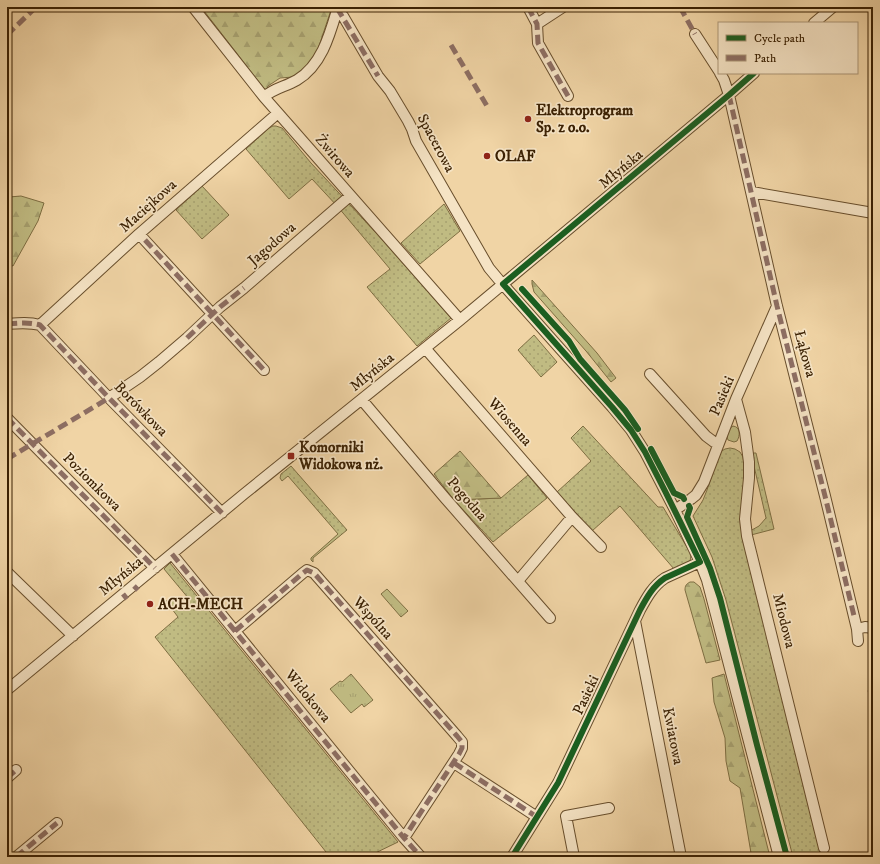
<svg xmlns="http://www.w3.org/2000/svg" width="880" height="864" font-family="'IM FELL DW Pica',serif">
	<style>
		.grass { fill: url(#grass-dots); stroke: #7e6e42 }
		.forest { fill: url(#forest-firs); stroke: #7e6e42 }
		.park { fill: url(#park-tufts); stroke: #7e6e42 }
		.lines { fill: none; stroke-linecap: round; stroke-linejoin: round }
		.minor-casing { stroke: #684e2c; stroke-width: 12 }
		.minor { stroke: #f5e3c4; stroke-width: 10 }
		.quiet { stroke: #8d6e63; stroke-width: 5; stroke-dasharray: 10 5; stroke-linecap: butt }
		.cycleway-casing { stroke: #f5e3c4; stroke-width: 8 }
		.cycleway { stroke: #1b5e20; stroke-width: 6 }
		.poi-dot { fill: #8f2418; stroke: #f5e3c4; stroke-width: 1.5 }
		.labels { text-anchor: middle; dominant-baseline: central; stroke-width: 3.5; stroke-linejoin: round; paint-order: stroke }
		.poi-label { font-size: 15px; font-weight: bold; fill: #3b2103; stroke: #f5e3c4; text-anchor: start }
		.street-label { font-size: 15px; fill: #3b2103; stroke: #f5e3c4 }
	</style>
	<defs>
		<pattern id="grass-dots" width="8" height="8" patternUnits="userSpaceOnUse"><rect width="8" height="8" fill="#c0bb82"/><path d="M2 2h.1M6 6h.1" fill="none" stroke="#a6a06f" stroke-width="1.8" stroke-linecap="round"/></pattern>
		<pattern id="forest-firs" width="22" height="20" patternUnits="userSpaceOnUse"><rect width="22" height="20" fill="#c0bb82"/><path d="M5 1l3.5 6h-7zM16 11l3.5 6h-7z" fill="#a6a06f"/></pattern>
		<pattern id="park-tufts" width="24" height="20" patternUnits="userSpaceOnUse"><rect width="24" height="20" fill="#c0bb82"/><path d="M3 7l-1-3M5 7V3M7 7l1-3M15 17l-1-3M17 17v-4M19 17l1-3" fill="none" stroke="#a6a06f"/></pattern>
	</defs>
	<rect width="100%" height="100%" fill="#f0d4a5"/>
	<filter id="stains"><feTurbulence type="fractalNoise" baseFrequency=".005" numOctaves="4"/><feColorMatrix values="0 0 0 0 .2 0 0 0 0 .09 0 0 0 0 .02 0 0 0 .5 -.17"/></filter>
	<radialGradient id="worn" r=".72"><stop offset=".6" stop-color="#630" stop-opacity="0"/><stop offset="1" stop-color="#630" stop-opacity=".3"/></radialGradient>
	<path class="grass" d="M273,126H276L282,128L311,163L377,234L451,318L417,346L367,287L390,269L338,207L312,179L289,199L246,149L269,128Z
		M202,186L229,215L202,239L176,210Z
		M444,204L460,231L420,264L401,243Z
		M534,335L557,362L541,377L518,350Z
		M583,426L658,507H663L691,554L690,562L674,569L620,506L592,531L557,492L591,461L571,438Z
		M730,448L735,449L740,452L743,457L745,472L744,499L771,644L822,854L811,857H793L726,600L712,557L693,516L703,500L707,490L720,452L725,449Z
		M751,453H756L774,529L751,535L750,531L759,526L766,518Z
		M291,466L347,530L313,558V562L311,560V558L338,534L288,476L282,481L280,478L281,474Z
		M528,475L547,498L493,542L454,500L501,498Z
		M170,563L398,842L367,857H330L155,637L178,617L166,601L171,598L179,608L189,599L164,569Z"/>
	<path class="forest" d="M201,7H332L314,61L293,77L280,78L268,86L266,91Z
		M21,196L44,203L38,221L13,266L7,264V199L9,197Z
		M532,280L597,353L616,378L611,382L586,351L534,292L532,284Z
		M733,426C741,427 740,436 737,441L734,442L728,440C726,435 728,429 733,426Z
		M460,451L501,498L454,500L434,474Z
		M690,582H694L700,587L704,599L720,660L706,663L685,590C685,586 686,584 690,582Z
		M724,674L770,857H750L751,853L740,788L730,781L726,761L725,738L714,702L712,678Z"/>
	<path class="park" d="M387,589L408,611L401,617L381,594Z
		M351,674L373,700L364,707L362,704L351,713L330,689L340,681L342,682Z"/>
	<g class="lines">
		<g class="minor-casing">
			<path id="minor" d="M193,7L264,97L460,320
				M528,7L537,24L538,43L568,96
				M343,16L378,76L390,91L408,121L412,129L416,141L489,268L499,280L612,407L631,430L645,452L675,510L700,562L707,580L779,857
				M814,23L833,7
				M537,24L563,7
				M695,34L719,71
				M720,73L724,80L729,95L777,306L825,496L857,629L865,627L873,628
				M264,97C274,88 285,87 297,80C322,65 330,34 338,7
				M752,192L873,213
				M139,234L264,370
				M7,324C19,323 29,322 40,325
				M40,325L139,234L278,113
				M40,325L109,398L222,513
				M425,348L572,517L601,547
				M650,374L706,436L714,442L719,443
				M109,398L140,377L159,362L187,338L220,307L244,288L350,196
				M736,399L745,432L749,462V478L745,519L747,536L824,848
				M362,400L445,498L550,618
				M7,418L155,568
				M675,510L691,499L696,495L704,482L736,399L777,306
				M172,554L404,838L421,857
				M7,572L73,636
				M518,581L572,517
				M635,621L681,857
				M857,629L858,641
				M235,631L303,573L307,570L314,573L457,736L462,742V748L459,754L404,838
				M7,690L244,494L460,320L729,95L754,73
				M454,763L537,817
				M7,778L16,770
				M16,857L57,823
				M512,857L558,783L640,610C647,597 653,586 665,578L700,562
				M574,857L566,816L609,808"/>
		</g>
		<use href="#minor" class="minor"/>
		<path class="quiet" d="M528,7L537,24L538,43L568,96
			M680,7L695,34
			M337,8L378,76
			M7,35L36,7
			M451,45L487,106
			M729,95L777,306L825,496L855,620
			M145,240L264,370
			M7,324C19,323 29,322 40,325L109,398L222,513
			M187,338L220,307L244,288
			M7,418L155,568
			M7,459L109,398
			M172,554L404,838L421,857
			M134,586L138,590
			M123,594L127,599
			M235,631L303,573L307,570L314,573L457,736L462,742V748L459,754L404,838
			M870,690L871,695L873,698
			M454,763L537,817
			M7,778L16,770
			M16,857L57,823"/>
		<g class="cycleway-casing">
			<path id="cycleway" d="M522,289L569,341L580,359L625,410L638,429
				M651,449L674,493L683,497L684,499
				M689,506L690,508L687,517L710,568L720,598L757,745L787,857
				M512,857L558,783L640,610C647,597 653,586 665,578L700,562L665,491L645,452L631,430L612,407L503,284L729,95L754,73"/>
		</g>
		<use href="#cycleway" class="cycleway"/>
	</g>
	<g class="poi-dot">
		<circle cx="528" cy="119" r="4"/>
		<circle cx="487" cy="156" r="4"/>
		<rect x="287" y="452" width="8" height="8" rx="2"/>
		<circle cx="150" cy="604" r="4"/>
	</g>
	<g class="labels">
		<g class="poi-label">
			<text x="536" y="110">Elektroprogram<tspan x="536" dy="17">Sp. z o.o.</tspan></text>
			<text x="495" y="156">OLAF</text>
			<text x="299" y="447">Komorniki<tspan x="299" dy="17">Widokowa nż.</tspan></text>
			<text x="158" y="604">ACH-MECH</text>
		</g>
		<g class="street-label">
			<text transform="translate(436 143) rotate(62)">Spacerowa</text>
			<text transform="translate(335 156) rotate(49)">Żwirowa</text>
			<text transform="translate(621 169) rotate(-40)">Młyńska</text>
			<text transform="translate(148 206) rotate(-42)">Maciejkowa</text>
			<text transform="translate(272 244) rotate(-41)">Jagodowa</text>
			<text transform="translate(805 354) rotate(75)">Łąkowa</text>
			<text transform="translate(372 372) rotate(-39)">Młyńska</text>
			<text transform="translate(722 396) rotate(-67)">Pasieki</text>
			<text transform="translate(141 409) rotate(46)">Borówkowa</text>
			<text transform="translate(510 422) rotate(49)">Wiosenna</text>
			<text transform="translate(92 482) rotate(45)">Poziomkowa</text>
			<text transform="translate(467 499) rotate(49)">Pogodna</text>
			<text transform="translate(121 576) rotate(-40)">Młyńska</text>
			<text transform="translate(373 618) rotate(48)">Wspólna</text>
			<text transform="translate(784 621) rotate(76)">Miodowa</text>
			<text transform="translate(586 695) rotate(-65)">Pasieki</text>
			<text transform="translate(308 696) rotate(51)">Widokowa</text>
			<text transform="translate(673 736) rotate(79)">Kwiatowa</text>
		</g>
	</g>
	<rect width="880" height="864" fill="none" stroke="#f0d4a5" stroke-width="24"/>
	<rect x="8" y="8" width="864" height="848" fill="none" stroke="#3b2103" stroke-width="2"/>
	<rect x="12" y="12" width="856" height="840" fill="none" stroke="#3b2103"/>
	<rect x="718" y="22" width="140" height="52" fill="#f5e3c4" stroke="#ab9577"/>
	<rect x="726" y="35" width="20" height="6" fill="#1b5e20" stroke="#ab9577"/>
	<text x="754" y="42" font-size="12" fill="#3b2103">Cycle path</text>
	<rect x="726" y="55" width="20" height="6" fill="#8d6e63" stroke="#ab9577"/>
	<text x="754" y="62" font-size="12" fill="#3b2103">Path</text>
	<rect width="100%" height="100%" filter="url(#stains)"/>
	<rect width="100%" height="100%" fill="url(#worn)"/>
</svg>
